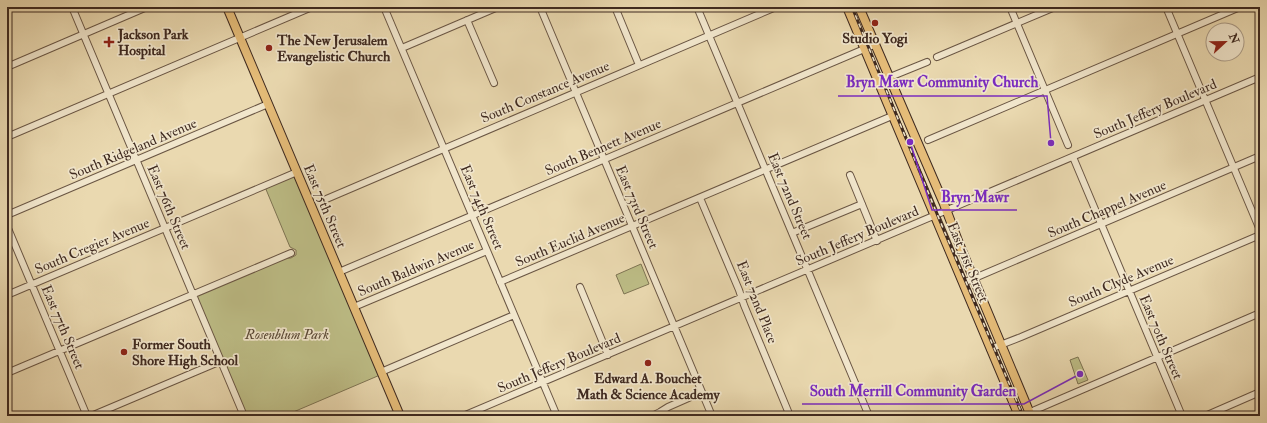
<svg xmlns="http://www.w3.org/2000/svg" width="1267" height="423" font-family="'IM FELL Double Pica',serif">
	<style>
		.green { fill: #bdbd86; stroke: #7e7453 }
		.lines { fill: none; stroke-linecap: round; stroke-linejoin: round }
		.minor-casing { stroke: #6a5644; stroke-width: 8 }
		.major-casing { stroke: #3f2a20; stroke-width: 10 }
		.minor { stroke: #f1e6cc; stroke-width: 6 }
		.major { stroke: #e5bc78; stroke-width: 8 }
		.rail-casing { stroke: #3f2a20; stroke-width: 3 }
		.rail { stroke: #f1e6cc; stroke-width: 1.5; stroke-dasharray: 4.5; stroke-linecap: butt }
		.poi-dot { fill: #8f2418; stroke: #f1e6cc; stroke-width: 1.5 }
		.labels { text-anchor: middle; dominant-baseline: central; stroke-width: 3.5; stroke-linejoin: round; paint-order: stroke }
		.poi-label { font-size: 14px; font-weight: bold; fill: #3f2a20; stroke: #f1e6cc; text-anchor: start }
		.street-label { font-size: 14px; fill: #3f2a20; stroke: #f1e6cc }
		.park-label { font-size: 14px; font-style: italic; fill: #584734; stroke: #f1e6cc }
		.leader { fill: none; stroke: #7b2cbf; stroke-width: 1.5 }
		.callout-dot { fill: #7b2cbf; stroke: #f1e6cc; stroke-width: 1.5 }
		.callout-label { font-size: 15px; text-anchor: middle; font-weight: bold; fill: #7b2cbf; stroke: #f1e6cc; stroke-width: 3.5; stroke-linejoin: round; paint-order: stroke }
	</style>
	<rect width="100%" height="100%" fill="#ead9b0"/>
	<filter id="stains"><feTurbulence type="fractalNoise" baseFrequency=".005" numOctaves="4"/><feColorMatrix values="0 0 0 0 .2 0 0 0 0 .09 0 0 0 0 .02 0 0 0 .5 -.17"/></filter>
	<radialGradient id="worn" r=".72"><stop offset=".6" stop-color="#630" stop-opacity="0"/><stop offset="1" stop-color="#630" stop-opacity=".3"/></radialGradient>
	<path class="green" d="M295,174L380,375L284,416H246L195,296L284,258H291L296,255V250L290,247L265,187Z
		M641,264L649,284L624,294L616,275Z
		M1078,357L1088,380L1078,384L1070,360Z"/>
	<g class="lines">
		<g class="minor-casing">
			<path id="minor" d="M72,7L244,416
				M384,7L557,416
				M540,7L712,416
				M615,7L639,65
				M697,7L869,416
				M1010,7L1068,145
				M1166,7L1260,230
				M861,10L869,7
				M467,20L494,83
				M402,48L498,7
				M937,57L1055,7
				M7,67L147,7
				M890,77L927,62
				M7,137L312,7
				M928,140L1240,7
				M1073,157L1182,416
				M850,175L877,241
				M700,198L739,290L744,305L790,416
				M324,200L776,7
				M7,215L268,104
				M7,226L87,416
				M792,233L862,204
				M339,272L876,44
				M500,282L892,116
				M963,283L1260,156
				M580,287L608,355
				M7,295L297,172
				M354,307L487,251
				M990,349L1021,337L1260,235
				M381,372L514,315
				M7,373L291,253
				M91,416L221,361
				M463,416L1260,77
				M652,416L660,412L668,407L702,392
				M1024,416L1035,410L1260,313
				M1205,416L1260,392"/>
		</g>
		<g class="major-casing">
			<path id="major" d="M227,7L400,416
				M847,7L1019,416
				M859,7L944,204L960,246L1031,416"/>
		</g>
		<use href="#minor" class="minor"/>
		<use href="#major" class="major"/>
		<g class="rail-casing">
			<path id="rail" d="M852,7L940,221L1023,416"/>
		</g>
		<use href="#rail" class="rail"/>
	</g>
	<g class="poi-dot">
		<circle cx="875" cy="23" r="4"/>
		<path d="M107 36h4v4h4v4h-4v4h-4v-4h-4v-4h4z"/>
		<circle cx="269" cy="48" r="4"/>
		<circle cx="124" cy="352" r="4"/>
		<circle cx="648" cy="363" r="4"/>
	</g>
	<g class="labels">
		<g class="poi-label">
			<text x="118" y="34">Jackson Park<tspan x="118" dy="16">Hospital</tspan></text>
			<text x="875" y="38" text-anchor="middle">Studio Yogi</text>
			<text x="277" y="40">The New Jerusalem<tspan x="277" dy="16">Evangelistic Church</tspan></text>
			<text x="132" y="344">Former South<tspan x="132" dy="16">Shore High School</tspan></text>
			<text x="648" y="378" text-anchor="middle">Edward A. Bouchet<tspan x="648" dy="16">Math &amp; Science Academy</tspan></text>
		</g>
		<g class="street-label">
			<text transform="translate(545 92) rotate(-23)">South Constance Avenue</text>
			<text transform="translate(1155 109) rotate(-23)">South Jeffery Boulevard</text>
			<text transform="translate(603 147) rotate(-23)">South Bennett Avenue</text>
			<text transform="translate(133 149) rotate(-23)">South Ridgeland Avenue</text>
			<text transform="translate(790 196) rotate(67)">East 72nd Street</text>
			<text transform="translate(325 206) rotate(67)">East 75th Street</text>
			<text transform="translate(169 207) rotate(67)">East 76th Street</text>
			<text transform="translate(482 207) rotate(67)">East 74th Street</text>
			<text transform="translate(637 207) rotate(67)">East 73rd Street</text>
			<text transform="translate(1107 209) rotate(-23)">South Chappel Avenue</text>
			<text transform="translate(857 236) rotate(-23)">South Jeffery Boulevard</text>
			<text transform="translate(570 240) rotate(-23)">South Euclid Avenue</text>
			<text transform="translate(92 246) rotate(-23)">South Cregier Avenue</text>
			<text transform="translate(968 262) rotate(67)">East 71st Street</text>
			<text transform="translate(416 268) rotate(-23)">South Baldwin Avenue</text>
			<text transform="translate(1121 281) rotate(-23)">South Clyde Avenue</text>
			<text transform="translate(757 302) rotate(68)">East 72nd Place</text>
			<text transform="translate(63 327) rotate(67)">East 77th Street</text>
			<text transform="translate(1161 337) rotate(67)">East 70th Street</text>
			<text transform="translate(559 363) rotate(-23)">South Jeffery Boulevard</text>
		</g>
		<g class="park-label">
			<text x="287" y="334">Rosenblum Park</text>
		</g>
	</g>
	<path class="leader" d="M1051 143L1047 96H838M910 142L932 210H1017M1080 374L1024 404H802"/>
	<g class="callout-dot">
		<circle cx="1051" cy="143" r="4"/>
		<circle cx="910" cy="142" r="4"/>
		<circle cx="1080" cy="374" r="4"/>
	</g>
	<g class="callout-label">
		<text x="942" y="87">Bryn Mawr Community Church</text>
		<text x="975" y="202">Bryn Mawr</text>
		<text x="913" y="396">South Merrill Community Garden</text>
	</g>
	<rect width="1267" height="423" fill="none" stroke="#ead9b0" stroke-width="24"/>
	<rect x="8" y="8" width="1251" height="407" fill="none" stroke="#3f2a20" stroke-width="2"/>
	<rect x="12" y="12" width="1243" height="399" fill="none" stroke="#3f2a20"/>
	<g transform="translate(1225 42) rotate(68)"><circle r="19" fill="#f1e6cc" stroke="#aa9b87"/>
	<path d="M0-3L7 15L0 10L-7 15Z" fill="#8f2418"/>
	<text y="-6" font-size="11" font-weight="bold" text-anchor="middle" fill="#3f2a20">N</text>
	</g>
	<rect width="100%" height="100%" filter="url(#stains)"/>
	<rect width="100%" height="100%" fill="url(#worn)"/>
</svg>
